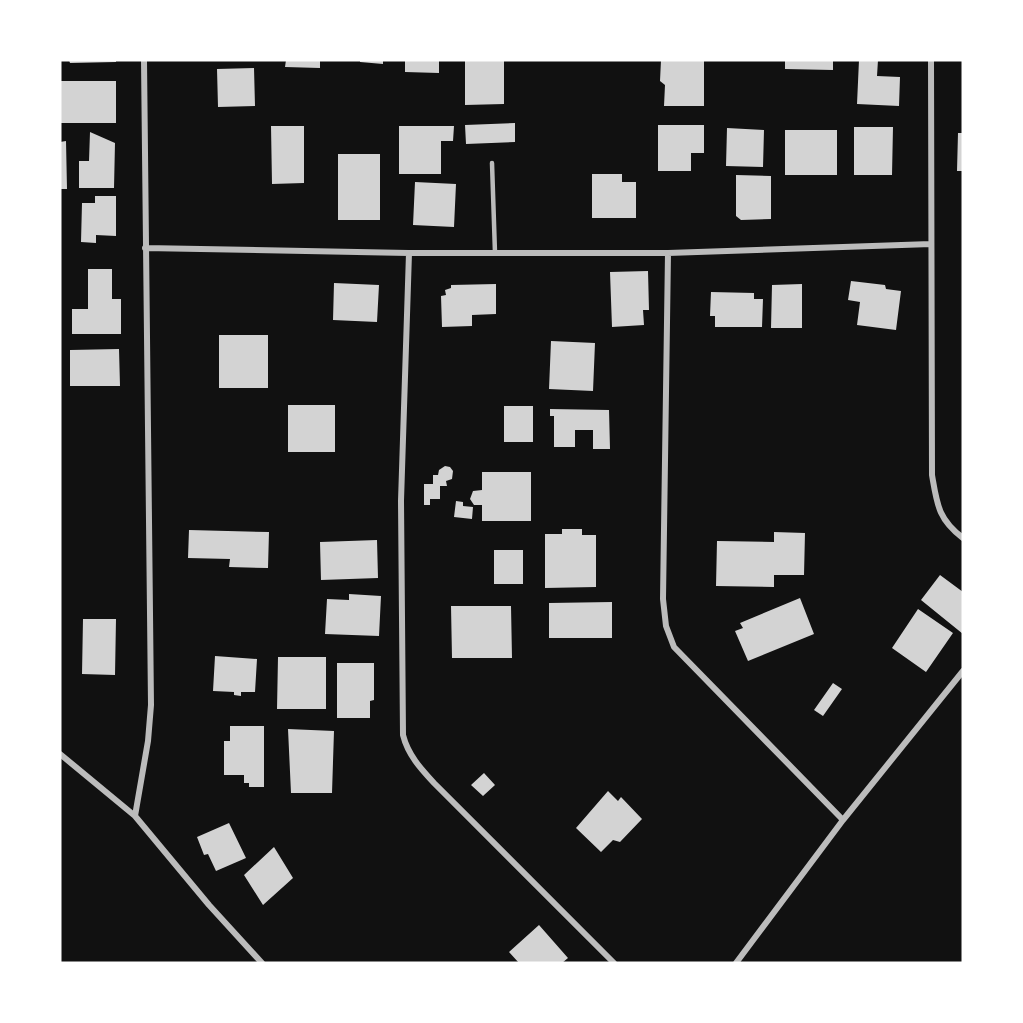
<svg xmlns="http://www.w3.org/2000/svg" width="1023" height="1023" font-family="Roboto,sans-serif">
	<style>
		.building { fill: #d3d3d3 }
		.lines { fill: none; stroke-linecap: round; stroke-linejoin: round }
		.service { stroke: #bcbcbc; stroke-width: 4.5 }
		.minor { stroke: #bcbcbc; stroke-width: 6 }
	</style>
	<rect width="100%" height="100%" fill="#111"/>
	<path class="building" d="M69,60H116V62L70,63Z
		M286,60H320V68L285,67Z
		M360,60H383V64L360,62Z
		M405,60H439V73L405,72Z
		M465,60H504V104L465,105Z
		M661,60H704V106H664L665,85L660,81Z
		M785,60H833V70L785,69Z
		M859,60H878L877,76L900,77L899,106L857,104Z
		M254,68L255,106L218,107L217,69Z
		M60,81H116V123H60Z
		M515,123V142L466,144L465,125Z
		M658,125H704V153H691V171H658Z
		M271,126H304V183L272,184Z
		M399,126H454L453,141H441V174H399Z
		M854,127H893L892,175H854Z
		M727,128L764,130L763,167L726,166Z
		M785,130H837V175H785Z
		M90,132L115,143L114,188H79V161H89Z
		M958,133H963V171H957Z
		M66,141L67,189H60V142Z
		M338,154H380V220H338Z
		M592,174H622V182H636V218H592Z
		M736,175L771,176V219L741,220L736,216Z
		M415,182L456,184L454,227L413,225Z
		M95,196H116V236L96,235V243L81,242L82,203H95Z
		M88,269H112V299H121V334H72V309H88Z
		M648,271L649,310H643L644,325L612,327L610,272Z
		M851,281L885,285L886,289L901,291L896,330L857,325L860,302L848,300Z
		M334,283L379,285L377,322L333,320Z
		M496,284V314L472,315V326L442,327L441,296L446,295L445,290L451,288V285Z
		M802,284V328H771L772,285Z
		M711,292L754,293V299H763L762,327H715V316H710Z
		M219,335H268V388H219Z
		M551,341L595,343L593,391L549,389Z
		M119,349L120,386H70V350Z
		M288,405H335V452H288Z
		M504,406H533V442H504Z
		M550,409L609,410L610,449H593V430H575V447H554V416H550Z
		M445,466L450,467L453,471L452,479L446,481L447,486H440V499H430V505H424V484H433V475H438L439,470Z
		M482,472H531V521H482V505H474L470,499L473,491L482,490Z
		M456,501L463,502V506L473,507L472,519L454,517Z
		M562,529H582V535H596V587L545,588V534H562Z
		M189,530L269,532L268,568L229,567L230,559L188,558Z
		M774,532L805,533L804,575H774V587L716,586L717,541L774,542Z
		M377,540L378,578L321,580L320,542Z
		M494,550H523V584H494Z
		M940,575L963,592V634L921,600Z
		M349,594L381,596L379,636L325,634L327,599L349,600Z
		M800,598L814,634L748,661L735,631L743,628L740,623Z
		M612,602V638H549V603Z
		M451,606H511L512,658H452Z
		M918,609L953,633L926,672L892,648Z
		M83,619H116L115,675L82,674Z
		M215,656L257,659L255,692H241V696L234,695V692L213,691Z
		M278,657H326V709H277Z
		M337,663H374V700L370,701V718H337Z
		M833,683L842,689L823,716L814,710Z
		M230,726H264V787H249V783H244V775H224V741H230Z
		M288,729L334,731L332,793H291Z
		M484,773L495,785L483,796L471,785Z
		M608,791L618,801L621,797L642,819L620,842L613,840L601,852L576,828Z
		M229,823L246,858L216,871L208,854L204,855L197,837Z
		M274,847L293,878L263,905L244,875Z
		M539,925L568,958L562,963H519L509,952Z"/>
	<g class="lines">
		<path class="service" d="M492,163L495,253"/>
		<path class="minor" d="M144,60L151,705L148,741L135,816L209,905L262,963
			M931,60L932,475C937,504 938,519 963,538
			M145,248L409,253H668L931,244
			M409,253L401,501L403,735C408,755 421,769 434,783L614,963
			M668,253L663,599L666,626L674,647L843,820
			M60,754L135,816
			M736,963L843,820L963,671"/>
	</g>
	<rect width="1023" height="1023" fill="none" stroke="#ffffff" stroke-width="123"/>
</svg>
